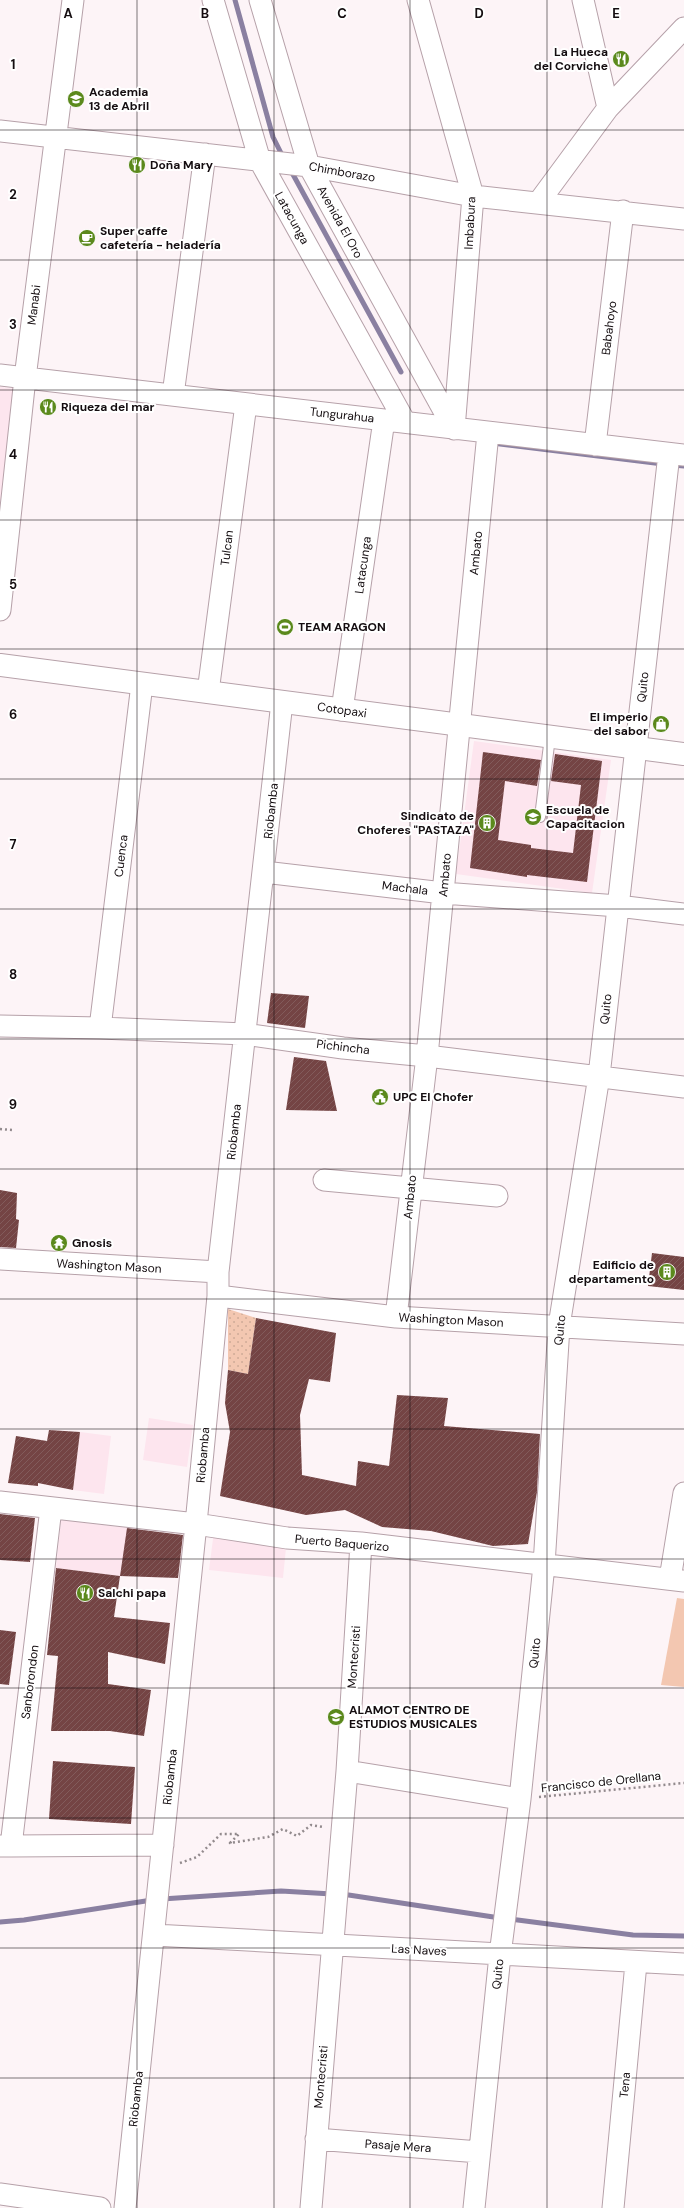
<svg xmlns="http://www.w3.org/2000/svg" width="684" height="2208" font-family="'DM Sans',sans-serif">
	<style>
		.built { fill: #fde5ee }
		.grass { fill: #f3c7b1 }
		.park { fill: url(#park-dots) }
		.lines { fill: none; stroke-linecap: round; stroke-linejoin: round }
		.stream { stroke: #8a80a1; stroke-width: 5 }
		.building { fill: url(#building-hatch) }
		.service-casing { stroke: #b6a1a9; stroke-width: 12 }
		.minor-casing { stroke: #b6a1a9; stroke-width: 23 }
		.tertiary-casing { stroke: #b6a1a9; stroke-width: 24 }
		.path { stroke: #928a8d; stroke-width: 2.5; stroke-dasharray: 2 3; stroke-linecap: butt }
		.service { stroke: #fff; stroke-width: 10 }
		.minor { stroke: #fff; stroke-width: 21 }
		.tertiary { stroke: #fff; stroke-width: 22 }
		.grid { fill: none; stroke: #140d10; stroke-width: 1; stroke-opacity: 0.55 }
		.labels { text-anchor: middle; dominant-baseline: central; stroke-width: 4; stroke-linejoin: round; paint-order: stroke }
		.poi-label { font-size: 12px; font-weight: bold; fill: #140d10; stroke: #fff; text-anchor: start }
		.street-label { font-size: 12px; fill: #140d10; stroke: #fff }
		.grid-label { font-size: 13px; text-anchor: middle; font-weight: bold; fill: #140d10; stroke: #fff; stroke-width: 4; stroke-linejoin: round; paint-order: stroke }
	</style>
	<defs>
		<pattern id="park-dots" width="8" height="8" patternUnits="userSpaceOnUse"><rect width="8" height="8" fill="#f3c7b1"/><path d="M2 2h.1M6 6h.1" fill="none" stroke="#cfaa97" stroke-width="1.8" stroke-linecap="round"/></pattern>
		<pattern id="building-hatch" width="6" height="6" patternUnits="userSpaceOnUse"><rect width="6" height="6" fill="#744444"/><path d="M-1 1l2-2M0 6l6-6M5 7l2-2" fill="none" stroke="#825b5b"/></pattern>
	</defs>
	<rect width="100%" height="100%" fill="#fdf4f7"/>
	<path class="built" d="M0,387L16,389L0,526Z
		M474,741L611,760L592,893L456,874Z
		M149,1418L193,1425L187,1467L143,1460Z
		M80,1432L111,1436L104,1494L73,1490Z
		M61,1520L128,1528L120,1576L56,1568Z
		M214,1531L287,1538L283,1578L209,1570Z"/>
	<path class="grass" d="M677,1598L684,1599V1687L661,1685Z"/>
	<path class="park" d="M228,1309L256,1318L248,1374L228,1370Z"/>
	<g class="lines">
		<path class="stream" d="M235,0L273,137L283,157
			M290,169L401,372
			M492,443L663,464
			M673,465L684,466
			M342,1894L500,1918
			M162,1899L281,1891L332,1894
			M510,1919L633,1935L684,1936
			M0,1922L24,1920L152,1900"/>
	</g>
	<path class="building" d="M483,752L541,760L537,786L505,781L498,840L531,845V848L573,853L581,785L551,781L555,754L602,761L587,882L527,875V877L470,868Z
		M271,993L309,996L305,1028L267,1023Z
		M294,1057L326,1061L337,1111L286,1110Z
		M0,1190L17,1193L16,1219L19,1220L16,1248L0,1247Z
		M652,1253L684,1257V1290L648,1286Z
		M256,1318L336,1333L330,1382L309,1379L300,1415L302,1475L356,1486L358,1461L389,1466L397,1395L448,1398L444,1426L540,1434L537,1492L528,1544L493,1546L431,1531L382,1527L345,1510L306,1515L220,1496L230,1432L225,1403L228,1370L248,1374Z
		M49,1430L80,1432L73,1490L38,1483V1486L8,1483L16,1436L47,1441Z
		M0,1514L35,1518L30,1562L0,1560Z
		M127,1528L183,1535L178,1578L120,1576Z
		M56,1568L120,1576L114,1617L170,1623L165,1664L108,1652V1684L151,1690L144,1736L110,1731H51L58,1656L47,1655Z
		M0,1630L16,1632L9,1685L0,1684Z
		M53,1761L135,1767L131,1824L49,1819Z"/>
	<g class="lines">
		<g class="service-casing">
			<path id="service" d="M540,817L550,737"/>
		</g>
		<g class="minor-casing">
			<path id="minor" d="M213,0L260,161L405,422
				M260,0L309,166L454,429
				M418,0L473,196L454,429
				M583,0L608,108
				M0,131L309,166L473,196L684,219
				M538,203L608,108L684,28
				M0,375L684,455
				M173,395L205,154
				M595,445L623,211
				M0,610L25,378L73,0
				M208,692L246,404
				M342,710L384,420
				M264,872L443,893L618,906L684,914
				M0,1026L100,1028L245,1034L343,1048L427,1056L684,1087
				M100,1028L142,684
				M324,1180L497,1196
				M0,1259L218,1272
				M218,1296L396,1317L684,1334
				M396,1317L427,1056L488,433
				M0,1502L196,1524L287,1538L361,1543L684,1581
				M670,1579L684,1493
				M347,1771L520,1799
				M0,1846H11L51,1508
				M11,1846L163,1845
				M154,1935L684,1964
				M316,2139L479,2152
				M0,2194L100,2208
				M125,2208L196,1524L218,1296V1272L282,702
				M311,2208L347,1771L361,1543
				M474,2208L500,1955L520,1799L544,1565L559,1326L599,1076L669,454
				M613,2208L636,1963"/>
		</g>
		<g class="tertiary-casing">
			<path id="tertiary" d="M0,665L684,754"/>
		</g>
		<path class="path" d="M0,1129L12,1130
			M539,1797L684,1783
			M180,1863L197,1857L221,1834H239L230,1843L268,1837L283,1829L297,1836L311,1825L323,1827"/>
		<use href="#service" class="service"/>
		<use href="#minor" class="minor"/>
		<use href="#tertiary" class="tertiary"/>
	</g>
	<path class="grid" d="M137,0V2208M274,0V2208M410,0V2208M547,0V2208M0,130H684M0,260H684M0,390H684M0,520H684M0,649H684M0,779H684M0,909H684M0,1039H684M0,1169H684M0,1299H684M0,1429H684M0,1559H684M0,1688H684M0,1818H684M0,1948H684M0,2078H684"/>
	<defs>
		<g id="restaurant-disc" transform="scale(0.9)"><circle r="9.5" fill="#5b891c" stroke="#fff"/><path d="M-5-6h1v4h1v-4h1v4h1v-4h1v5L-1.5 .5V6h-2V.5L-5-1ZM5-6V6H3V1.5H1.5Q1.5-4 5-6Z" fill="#fff"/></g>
		<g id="school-disc" transform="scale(0.9)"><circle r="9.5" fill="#5b891c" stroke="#fff"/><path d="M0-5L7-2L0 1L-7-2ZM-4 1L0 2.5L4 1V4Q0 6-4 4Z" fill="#fff"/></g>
		<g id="cafe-disc" transform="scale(0.9)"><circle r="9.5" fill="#5b891c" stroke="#fff"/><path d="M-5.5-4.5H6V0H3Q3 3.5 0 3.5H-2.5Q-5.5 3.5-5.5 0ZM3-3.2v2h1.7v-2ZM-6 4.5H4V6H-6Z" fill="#fff"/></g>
		<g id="stadium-disc" transform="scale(0.9)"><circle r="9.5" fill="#5b891c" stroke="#fff"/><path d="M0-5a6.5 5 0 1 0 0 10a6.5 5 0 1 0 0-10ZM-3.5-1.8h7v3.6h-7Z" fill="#fff"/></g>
		<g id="shop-disc" transform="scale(0.9)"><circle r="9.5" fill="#5b891c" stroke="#fff"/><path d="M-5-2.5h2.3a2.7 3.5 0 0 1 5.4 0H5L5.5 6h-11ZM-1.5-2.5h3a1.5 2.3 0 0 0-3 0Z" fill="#fff"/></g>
		<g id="building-disc" transform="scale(0.9)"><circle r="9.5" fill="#5b891c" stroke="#fff"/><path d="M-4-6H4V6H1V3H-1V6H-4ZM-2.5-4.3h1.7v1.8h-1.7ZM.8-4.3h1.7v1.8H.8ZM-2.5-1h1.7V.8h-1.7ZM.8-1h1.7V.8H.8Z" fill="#fff"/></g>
		<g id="civic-disc" transform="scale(0.9)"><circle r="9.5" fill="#5b891c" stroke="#fff"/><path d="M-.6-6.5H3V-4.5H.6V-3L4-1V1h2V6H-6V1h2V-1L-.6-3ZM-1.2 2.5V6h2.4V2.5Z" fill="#fff"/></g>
		<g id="temple-disc" transform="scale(0.9)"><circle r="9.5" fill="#5b891c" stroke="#fff"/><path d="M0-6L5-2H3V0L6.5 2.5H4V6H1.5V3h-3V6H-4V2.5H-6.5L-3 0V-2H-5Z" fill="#fff"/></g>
	</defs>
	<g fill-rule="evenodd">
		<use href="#restaurant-disc" x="621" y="59"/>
		<use href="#school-disc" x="76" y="99"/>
		<use href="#restaurant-disc" x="137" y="165"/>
		<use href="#cafe-disc" x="87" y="238"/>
		<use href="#restaurant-disc" x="48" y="407"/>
		<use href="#stadium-disc" x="285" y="627"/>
		<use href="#shop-disc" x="661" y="724"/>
		<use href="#school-disc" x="533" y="817"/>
		<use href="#building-disc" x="487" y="823"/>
		<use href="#civic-disc" x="380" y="1097"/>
		<use href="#temple-disc" x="59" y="1243"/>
		<use href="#building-disc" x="667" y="1272"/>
		<use href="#restaurant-disc" x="85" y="1593"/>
		<use href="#school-disc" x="336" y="1717"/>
	</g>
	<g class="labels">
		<g class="poi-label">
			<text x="608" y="52" text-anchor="end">La Hueca<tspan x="608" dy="14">del Corviche</tspan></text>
			<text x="89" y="92">Academia<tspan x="89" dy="14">13 de Abril</tspan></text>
			<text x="150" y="165">Doña Mary</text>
			<text x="100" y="231">Super caffe<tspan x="100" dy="14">cafetería - heladería</tspan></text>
			<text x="61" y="407">Riqueza del mar</text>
			<text x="298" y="627">TEAM ARAGON</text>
			<text x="648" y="717" text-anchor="end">El imperio<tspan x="648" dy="14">del sabor</tspan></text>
			<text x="546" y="810">Escuela de<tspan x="546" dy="14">Capacitacion</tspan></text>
			<text x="474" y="816" text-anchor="end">Sindicato de<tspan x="474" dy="14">Choferes "PASTAZA"</tspan></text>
			<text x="393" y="1097">UPC El Chofer</text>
			<text x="72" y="1243">Gnosis</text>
			<text x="654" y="1265" text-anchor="end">Edificio de<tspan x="654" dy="14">departamento</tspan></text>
			<text x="98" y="1593">Salchi papa</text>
			<text x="349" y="1710">ALAMOT CENTRO DE<tspan x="349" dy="14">ESTUDIOS MUSICALES</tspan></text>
		</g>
		<g class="street-label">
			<text transform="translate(342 172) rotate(10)">Chimborazo</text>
			<text transform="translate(292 218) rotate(61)">Latacunga</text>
			<text transform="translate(340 222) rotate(61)">Avenida El Oro</text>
			<text transform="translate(470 223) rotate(-87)">Imbabura</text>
			<text transform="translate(34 305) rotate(-83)">Manabi</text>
			<text transform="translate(609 328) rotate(-83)">Babahoyo</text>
			<text transform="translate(342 415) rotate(6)">Tungurahua</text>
			<text transform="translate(227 548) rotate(-83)">Tulcan</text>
			<text transform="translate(476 553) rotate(-84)">Ambato</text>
			<text transform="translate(363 565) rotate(-82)">Latacunga</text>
			<text transform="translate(643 687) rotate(-84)">Quito</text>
			<text transform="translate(342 710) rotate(8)">Cotopaxi</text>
			<text transform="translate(271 811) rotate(-84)">Riobamba</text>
			<text transform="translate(121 856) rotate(-83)">Cuenca</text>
			<text transform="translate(445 875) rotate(-85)">Ambato</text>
			<text transform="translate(405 888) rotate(7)">Machala</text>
			<text transform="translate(606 1009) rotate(-84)">Quito</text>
			<text transform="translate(343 1047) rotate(7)">Pichincha</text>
			<text transform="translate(234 1132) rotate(-84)">Riobamba</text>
			<text transform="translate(410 1197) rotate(-84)">Ambato</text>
			<text transform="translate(109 1266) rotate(3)">Washington Mason</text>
			<text transform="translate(451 1320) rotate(3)">Washington Mason</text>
			<text transform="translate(560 1330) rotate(-84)">Quito</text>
			<text transform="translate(203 1455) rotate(-85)">Riobamba</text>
			<text transform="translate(342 1543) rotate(5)">Puerto Baquerizo</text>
			<text transform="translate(535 1653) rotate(-84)">Quito</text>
			<text transform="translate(354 1657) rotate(-86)">Montecristi</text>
			<text transform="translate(30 1682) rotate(-83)">Sanborondon</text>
			<text transform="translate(170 1777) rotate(-84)">Riobamba</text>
			<text transform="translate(601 1782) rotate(-6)">Francisco de Orellana</text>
			<text transform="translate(419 1950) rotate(3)">Las Naves</text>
			<text transform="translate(498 1974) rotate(-84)">Quito</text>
			<text transform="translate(321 2077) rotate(-85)">Montecristi</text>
			<text transform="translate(625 2085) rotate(-85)">Tena</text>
			<text transform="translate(136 2099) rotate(-84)">Riobamba</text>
			<text transform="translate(398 2146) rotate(4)">Pasaje Mera</text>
		</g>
	</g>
	<g class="grid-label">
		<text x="68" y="18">A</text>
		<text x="205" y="18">B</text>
		<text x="342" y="18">C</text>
		<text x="479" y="18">D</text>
		<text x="616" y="18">E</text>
		<text x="13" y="69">1</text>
		<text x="13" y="199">2</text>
		<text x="13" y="329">3</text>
		<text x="13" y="459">4</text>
		<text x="13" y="589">5</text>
		<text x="13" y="719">6</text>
		<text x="13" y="849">7</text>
		<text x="13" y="979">8</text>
		<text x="13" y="1109">9</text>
	</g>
</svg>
